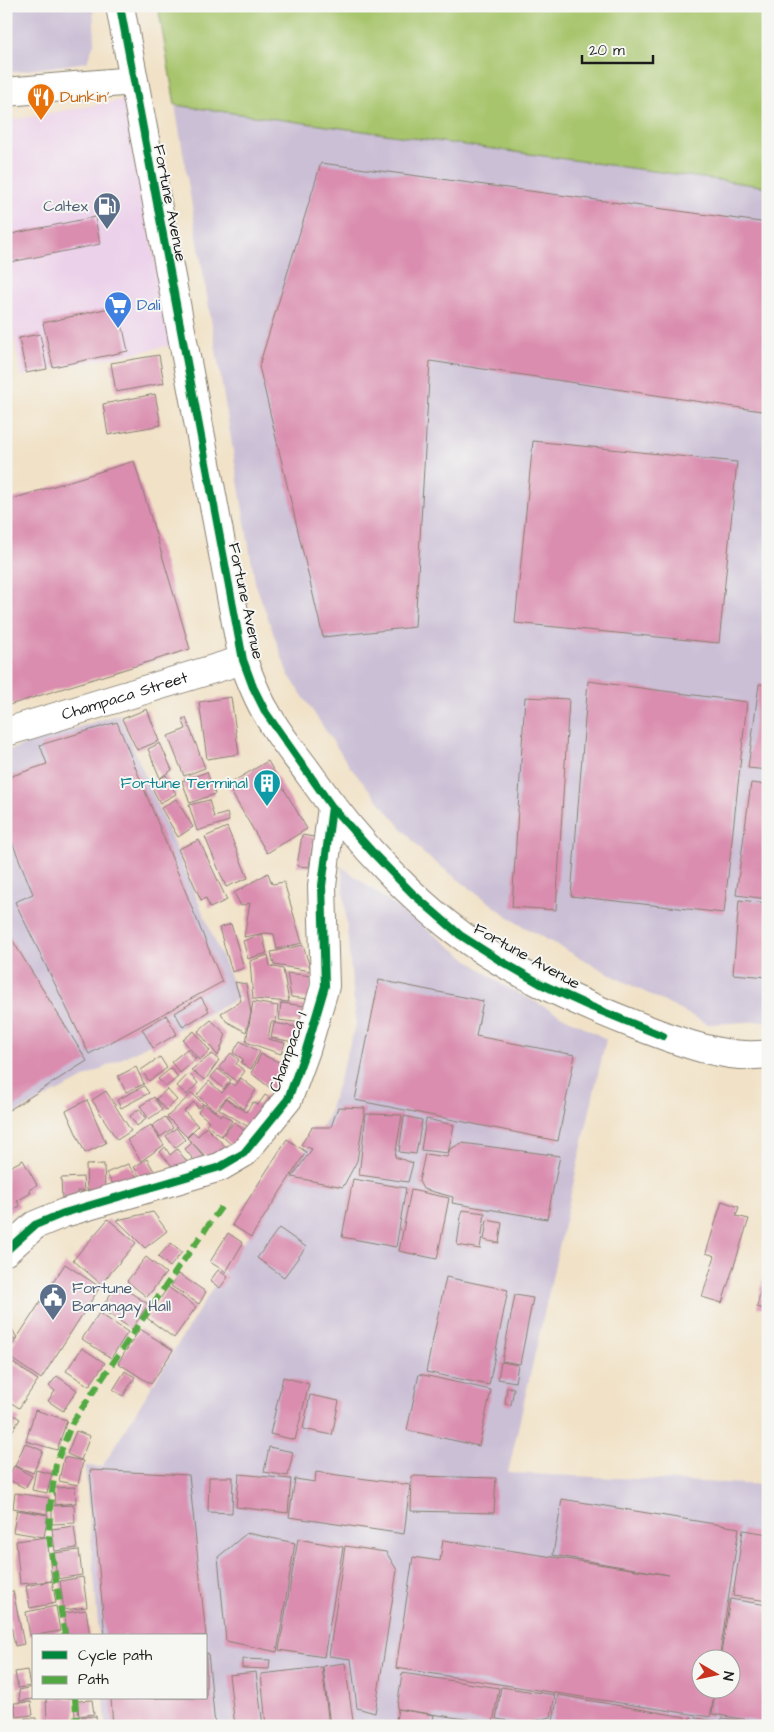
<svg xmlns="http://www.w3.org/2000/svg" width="774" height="1732" font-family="'Architects Daughter',sans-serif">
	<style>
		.built { fill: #ecd1ea }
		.industrial { fill: #cbbfd5; fill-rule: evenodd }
		.green { fill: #a7c56c; stroke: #627044 }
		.building { fill: #da8daf }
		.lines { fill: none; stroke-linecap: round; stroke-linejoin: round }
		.minor-casing { stroke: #867f72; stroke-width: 30 }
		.tertiary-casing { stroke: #867f72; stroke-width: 30 }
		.secondary-casing { stroke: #867f72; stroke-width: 30 }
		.minor { stroke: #fff; stroke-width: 28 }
		.tertiary { stroke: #fff; stroke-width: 28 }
		.secondary { stroke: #fff; stroke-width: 28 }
		.quiet { stroke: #52a943; stroke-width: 6; stroke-dasharray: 12 6; stroke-linecap: butt }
		.cycleway-casing { stroke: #f6f6f2; stroke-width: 11 }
		.cycleway { stroke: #00873e; stroke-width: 8 }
		.labels { text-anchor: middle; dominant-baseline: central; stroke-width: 4; stroke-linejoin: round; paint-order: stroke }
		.food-label { font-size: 16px; fill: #c56008; stroke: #f6f6f2; text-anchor: start }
		.street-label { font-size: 16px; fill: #1c1c1c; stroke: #f6f6f2 }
		.service-label { font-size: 16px; fill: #4e5e75; stroke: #f6f6f2; text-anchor: end }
		.shop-label { font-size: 16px; fill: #366cbe; stroke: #f6f6f2; text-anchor: start }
		.culture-label { font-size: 16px; fill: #0d838f; stroke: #f6f6f2; text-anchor: end }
	</style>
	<rect width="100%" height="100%" fill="#f6f6f2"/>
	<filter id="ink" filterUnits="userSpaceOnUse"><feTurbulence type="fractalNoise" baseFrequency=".02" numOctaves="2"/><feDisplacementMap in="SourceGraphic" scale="10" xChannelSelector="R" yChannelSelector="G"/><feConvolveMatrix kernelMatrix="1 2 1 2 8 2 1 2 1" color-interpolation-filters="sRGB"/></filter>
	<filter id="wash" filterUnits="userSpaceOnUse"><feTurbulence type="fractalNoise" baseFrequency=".0096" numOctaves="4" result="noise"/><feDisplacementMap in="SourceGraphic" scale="20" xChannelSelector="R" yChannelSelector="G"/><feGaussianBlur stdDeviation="1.12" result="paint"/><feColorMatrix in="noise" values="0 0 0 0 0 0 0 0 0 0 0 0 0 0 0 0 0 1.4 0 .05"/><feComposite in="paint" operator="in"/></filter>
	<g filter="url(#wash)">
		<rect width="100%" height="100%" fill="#f1e2c7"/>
		<path class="built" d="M125,100L172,345L21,376L6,292V121Z"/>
		<path class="industrial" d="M6,6H93L95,41L87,62L6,73Z
			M175,105L768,187V1021L708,1024L617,978L517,923L424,854L350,767L288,674L255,582Z
			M119,714L239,998L6,1118V751Z
			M341,866L501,984L606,1039L508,1473L768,1485V1726H106L104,1698H206V1636H99L85,1466L102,1467L212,1289L327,1119L356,1024ZM702,1660H732V1690H702Z"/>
		<path class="green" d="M158,6H768V187L175,105Z"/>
		<g id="blocks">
			<path class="building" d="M321,163L768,223V412L430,361L415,627L323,637L259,366Z
				M95,217L100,244L11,262L6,235Z
				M118,306L128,351L53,367L43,323Z
				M40,334L47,369L26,373L19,338Z
				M159,355L164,383L116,392L111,363Z
				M155,394L161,425L108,435L103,404Z
				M533,441L737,462L719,643L515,623Z
				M134,461L190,649L6,706V501Z
				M588,681L747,702L724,913L571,896Z
				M759,684L768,685V770L748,768Z
				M231,697L239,754L207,759L199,702Z
				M525,697L569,699L556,910L512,907Z
				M147,709L159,741L137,750L122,719Z
				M186,718L205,768L184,776L168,736L186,729L182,719Z
				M117,722L222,982L89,1054L15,902L33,894L6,827V778L47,764L40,745Z
				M160,743L172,770L160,778L148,749Z
				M268,761L307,829L267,853L227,785Z
				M207,772L215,794L190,803L182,781Z
				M166,775L176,794L160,803L150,784Z
				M751,783L768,785V899L736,895Z
				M176,799L193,827L178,837L161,808Z
				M209,800L214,817L227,813L229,821L197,831L189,805Z
				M227,827L248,878L226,887L205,837Z
				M302,835L314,837L309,867L297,866Z
				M199,840L227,900L210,908L206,898L201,900L178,849Z
				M268,873L272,884L284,882L302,943L277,949L274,934L266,933L244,937L250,903L241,906L234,893Z
				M739,900L768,903V977L733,974Z
				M231,924L244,968L232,972L219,928Z
				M6,930L87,1061L6,1112Z
				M262,934L267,953L248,959L243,941Z
				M303,945L311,971L274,965L271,952Z
				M268,955L270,966L283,969L289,1002L253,999L250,961Z
				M287,973L313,976L309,999L291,997Z
				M379,980L483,1001L476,1036L575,1055L558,1141L355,1100Z
				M235,982L246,984L251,1013L246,1032L226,1021L221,1013L241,1001Z
				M201,997L209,1011L183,1027L175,1013Z
				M253,1002L278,1006L276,1022H271L268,1039L285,1043L281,1054L246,1042Z
				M281,1003L305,1006L302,1023L279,1020Z
				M166,1015L177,1034L153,1048L142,1029Z
				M211,1020L226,1034L218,1056L198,1031Z
				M274,1023L296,1027L294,1042L271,1038Z
				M194,1031L210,1051L199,1060L183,1040Z
				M240,1041L260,1052L251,1069L241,1063L243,1059L233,1053Z
				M187,1049L196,1059L180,1073L171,1062Z
				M231,1053L239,1060L236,1064L245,1071L237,1082L219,1067Z
				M212,1054L219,1060L205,1080L191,1070Z
				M261,1054L287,1066L274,1091L251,1073Z
				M160,1057L167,1068L149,1081L141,1070Z
				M136,1067L144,1084L126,1092L118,1076Z
				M171,1068L178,1077L166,1087L158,1079Z
				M218,1069L231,1080L224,1089L211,1077Z
				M189,1073L198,1083L187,1095L177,1086Z
				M241,1078L256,1090L243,1109L228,1096L215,1111L197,1095L209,1081L222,1093L230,1083L235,1086Z
				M144,1086L149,1093L121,1108L117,1100Z
				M167,1089L177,1100L166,1110L156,1099Z
				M106,1091L131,1131L117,1140L92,1100Z
				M192,1093L203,1104L198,1108L194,1102L184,1111L198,1126L187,1137L167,1117Z
				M265,1095L271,1099L252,1129L219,1109L226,1099L246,1112L253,1102L258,1105Z
				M154,1097L162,1110L149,1119L140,1106Z
				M87,1100L106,1143L85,1153L66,1111Z
				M204,1104L221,1116L222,1114L232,1121L221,1136L206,1125L209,1121L198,1112Z
				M338,1107L365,1108L357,1161L343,1187L292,1177L312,1149L301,1145L312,1127H331Z
				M139,1109L146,1119L137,1126L130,1116Z
				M366,1114L402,1115L395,1157L413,1163L408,1182L359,1175Z
				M404,1116L422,1120L416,1154L399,1152Z
				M165,1117L173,1128L160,1137L152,1126Z
				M426,1119L454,1125L448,1153L421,1150Z
				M234,1122L247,1133L235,1148L222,1136Z
				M151,1125L164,1145L141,1161L127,1140Z
				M206,1127L229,1150L215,1165L187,1138L193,1132L198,1136Z
				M176,1128L185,1140L175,1148L166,1136Z
				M287,1139L306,1152L251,1237L232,1225Z
				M192,1143L209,1162L201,1169L185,1149Z
				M462,1143L560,1156L547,1219L452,1203L453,1197L423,1189L419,1181L425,1154L447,1157L450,1149Z
				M165,1147L170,1155L177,1149L188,1163L177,1172L160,1152Z
				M147,1159L157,1176L144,1184L134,1167Z
				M23,1160L37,1185L29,1190L31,1193L17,1201L20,1206L6,1214V1169Z
				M104,1164L105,1189L87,1190L86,1165Z
				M128,1164L137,1177L117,1190L106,1173Z
				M83,1177L84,1191H77V1197L62,1198L61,1178Z
				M353,1179L406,1188L396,1247L342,1237Z
				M411,1190L449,1198L437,1259L399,1251Z
				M722,1201L739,1207L736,1216L749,1219L722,1303L702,1297L715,1256L706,1253Z
				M462,1210L485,1213L480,1249L457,1245Z
				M153,1212L167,1231L145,1248L117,1220Z
				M108,1219L136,1243L101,1284L73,1260Z
				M487,1220L502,1223L499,1243L484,1240Z
				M279,1228L306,1247L284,1277L257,1258Z
				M228,1233L243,1243L226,1272L210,1262Z
				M171,1243L182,1252L170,1267L158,1257Z
				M146,1257L166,1273L147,1297L127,1281Z
				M767,1261H768V1310L757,1307Z
				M65,1264L100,1287L41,1379L6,1355Z
				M218,1270L228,1277L220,1288L210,1281Z
				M179,1274L206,1292L199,1304L171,1286Z
				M446,1277L508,1290L489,1385L426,1372Z
				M117,1284L148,1304L132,1329L101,1309Z
				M168,1287L196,1307L174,1338L147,1318Z
				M515,1295L533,1298L520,1364L502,1361Z
				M99,1313L128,1332L111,1358L82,1339Z
				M6,1318L17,1338L6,1344Z
				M140,1329L173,1350L151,1384L118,1363Z
				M82,1348L105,1363L89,1386L66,1371Z
				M6,1358L38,1380L19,1408L6,1399Z
				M501,1362L518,1365L515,1382L498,1379Z
				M125,1371L135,1377L123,1396L113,1390Z
				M419,1374L491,1390L479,1446L407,1430Z
				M57,1376L77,1390L63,1411L48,1401L55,1391L49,1386Z
				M283,1377L309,1384L295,1440L270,1434Z
				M507,1387L514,1388L511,1405L505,1404Z
				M310,1395L339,1401L332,1435L303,1429Z
				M6,1410L20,1419L6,1441Z
				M35,1410L67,1420L57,1450L26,1441Z
				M76,1431L90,1436L81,1460L67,1454Z
				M25,1443L43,1451L33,1473L15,1466Z
				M269,1447L293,1452L288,1476L264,1472Z
				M64,1457L83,1461L78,1485L59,1481Z
				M14,1466L32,1476L25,1488L7,1479Z
				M36,1470L52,1474L47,1493L32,1490Z
				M90,1470L189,1475L206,1636H105Z
				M316,1472L410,1485L404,1534L289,1517L295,1479L315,1482Z
				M239,1474L291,1479L288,1513L236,1507Z
				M412,1476L496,1478L494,1513L411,1511Z
				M209,1477H233L232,1513L208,1512Z
				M75,1487L76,1503L55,1505L54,1488Z
				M15,1493L49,1498L47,1514L13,1508Z
				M562,1499L739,1528L719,1660H702V1690H715L710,1717L396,1668L413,1557L440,1561L443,1540L669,1575L553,1555Z
				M74,1505L75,1523L52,1524V1506Z
				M17,1510L48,1515L44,1537L13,1532Z
				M74,1526L77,1548L55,1551L52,1529Z
				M743,1530L768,1534V1601L733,1596Z
				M247,1533L295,1543L277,1652L226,1641L218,1557Z
				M47,1537L52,1581L20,1584L16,1541Z
				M298,1539L343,1547L324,1657L279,1650Z
				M345,1546L386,1552L397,1570L375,1713L357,1708L351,1659L329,1656Z
				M79,1550L82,1575L57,1579L54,1553Z
				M83,1577L87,1607L64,1610L60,1581Z
				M52,1581L56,1603L30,1608L26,1586Z
				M13,1591L24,1644L15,1646L6,1601V1592Z
				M730,1599L768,1605V1723L712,1714L715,1690H732V1660H720Z
				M56,1606L60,1631L30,1636L26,1612Z
				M86,1610L90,1636H68L64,1613Z
				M206,1653H208L215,1726H113L111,1698H206Z
				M242,1659L270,1660L269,1669L242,1668Z
				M345,1663L353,1721L372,1726H330L323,1666Z
				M322,1667L329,1726H266L261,1674Z
				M27,1670L30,1686L18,1688L15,1672Z
				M256,1672L263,1726H235L229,1675Z
				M402,1673L499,1688L493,1723L397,1709Z
				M33,1687L34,1699L20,1701L19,1690Z
				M501,1687L555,1695L551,1717L523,1723L496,1719Z
				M558,1695L685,1717L683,1726H552Z
				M46,1698H74L75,1719L47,1721Z
				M92,1700L94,1714L79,1716L77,1701Z
				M31,1702L33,1715L16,1717L14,1703Z
				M398,1709L434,1715L432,1726H395Z
				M96,1716L97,1726H83L82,1717Z
				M690,1717L716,1721L715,1726H688Z
				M25,1718H36L37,1726H26Z
				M722,1718L739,1720L738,1726H721Z
				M46,1722H71V1726H46Z"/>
		</g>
	</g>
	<g filter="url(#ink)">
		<use href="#blocks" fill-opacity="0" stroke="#867f72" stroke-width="1"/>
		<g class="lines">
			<g class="minor-casing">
				<path id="minor" d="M6,92L133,81
					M6,1251L35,1225L64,1213L220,1167L244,1153L288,1099L306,1050L325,986L322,886L332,807"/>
			</g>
			<g class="tertiary-casing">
				<g id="tertiary">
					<path id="s1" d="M6,732L243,660"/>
				</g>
			</g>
			<g class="secondary-casing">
				<path id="secondary" d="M120,6L243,660C250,678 256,696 266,712C277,733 293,752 307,771C357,843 424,916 500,961C542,986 587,1006 633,1024C672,1039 725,1061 768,1054"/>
			</g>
			<use href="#minor" class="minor"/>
			<use href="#tertiary" class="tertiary"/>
			<use href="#secondary" class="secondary"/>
			<path class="quiet" d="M65,1636L49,1536L50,1507L56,1464L72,1423L148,1311L222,1206
				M75,1698L77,1726"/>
			<g class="cycleway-casing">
				<path id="cycleway" d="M120,6L243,660L253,687L266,713L332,807L375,855L413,894L460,935L499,960L541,984L589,1006L663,1036
					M6,1251L35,1225L64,1213L220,1167L244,1153L288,1099L306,1050L325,986L322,886L332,807"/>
			</g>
			<use href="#cycleway" class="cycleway"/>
		</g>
	</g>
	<defs>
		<g id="restaurant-pin" transform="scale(1.4375)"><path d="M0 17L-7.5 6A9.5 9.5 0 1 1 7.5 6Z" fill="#e8710a" stroke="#f6f6f2"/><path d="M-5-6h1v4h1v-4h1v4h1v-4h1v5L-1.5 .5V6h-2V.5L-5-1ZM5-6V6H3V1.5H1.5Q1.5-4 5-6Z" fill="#fff"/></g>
		<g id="fuel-pin" transform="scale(1.4375)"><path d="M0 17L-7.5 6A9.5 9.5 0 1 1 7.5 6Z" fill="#5c6f8a" stroke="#f6f6f2"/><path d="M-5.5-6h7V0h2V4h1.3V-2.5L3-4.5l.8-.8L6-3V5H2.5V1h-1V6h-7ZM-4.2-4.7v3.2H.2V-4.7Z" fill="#fff"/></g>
		<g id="supermarket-pin" transform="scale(1.4375)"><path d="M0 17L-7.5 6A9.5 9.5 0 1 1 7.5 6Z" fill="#3f7fe0" stroke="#f6f6f2"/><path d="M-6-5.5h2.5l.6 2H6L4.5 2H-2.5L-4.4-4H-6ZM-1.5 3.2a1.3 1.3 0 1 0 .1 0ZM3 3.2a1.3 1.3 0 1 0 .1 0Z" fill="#fff"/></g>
		<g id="building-pin" transform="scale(1.4375)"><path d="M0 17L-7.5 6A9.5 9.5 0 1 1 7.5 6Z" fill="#0f9aa8" stroke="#f6f6f2"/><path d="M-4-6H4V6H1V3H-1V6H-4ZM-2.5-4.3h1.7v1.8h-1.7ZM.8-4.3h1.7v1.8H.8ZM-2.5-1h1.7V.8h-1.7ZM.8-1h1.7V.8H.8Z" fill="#fff"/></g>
		<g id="civic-pin" transform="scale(1.4375)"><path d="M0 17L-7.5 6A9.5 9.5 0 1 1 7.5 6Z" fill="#5c6f8a" stroke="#f6f6f2"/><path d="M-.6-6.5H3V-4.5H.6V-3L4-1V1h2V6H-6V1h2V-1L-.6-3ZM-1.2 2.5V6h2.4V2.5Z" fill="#fff"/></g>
	</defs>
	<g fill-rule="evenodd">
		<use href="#restaurant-pin" x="41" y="97"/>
		<use href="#fuel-pin" x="107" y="206"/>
		<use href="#supermarket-pin" x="118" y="305"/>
		<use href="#building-pin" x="267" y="783"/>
		<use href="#civic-pin" x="53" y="1297"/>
	</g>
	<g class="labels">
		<g class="food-label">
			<text x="60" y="97">Dunkin'</text>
		</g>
		<g class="street-label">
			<text transform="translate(170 203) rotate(79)">Fortune Avenue</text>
			<text transform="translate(246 601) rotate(78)">Fortune Avenue</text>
			<text stroke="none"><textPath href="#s1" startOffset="124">Champaca Street</textPath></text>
			<text transform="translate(527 956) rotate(29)">Fortune Avenue</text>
			<text transform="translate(288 1052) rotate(-70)">Champaca 1</text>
		</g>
		<g class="service-label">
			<text x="88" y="206">Caltex</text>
			<text x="72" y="1288" text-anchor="start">Fortune<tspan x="72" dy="18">Barangay Hall</tspan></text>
		</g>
		<g class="shop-label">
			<text x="137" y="305">Dali</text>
		</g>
		<g class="culture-label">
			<text x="248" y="783">Fortune Terminal</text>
		</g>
	</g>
	<rect width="774" height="1732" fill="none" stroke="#f6f6f2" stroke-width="25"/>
	<rect x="32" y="1634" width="175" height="65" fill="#f6f6f2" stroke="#9f9f9c"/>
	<rect x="42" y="1651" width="25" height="8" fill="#00873e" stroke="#9f9f9c"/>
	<text x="78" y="1660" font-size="15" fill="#1c1c1c">Cycle path</text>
	<rect x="42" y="1676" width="25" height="8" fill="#52a943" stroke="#9f9f9c"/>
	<text x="78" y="1684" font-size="15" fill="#1c1c1c">Path</text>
	<g transform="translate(716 1674) rotate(99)"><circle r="24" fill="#f6f6f2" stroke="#9f9f9c"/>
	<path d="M0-4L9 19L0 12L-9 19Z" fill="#c8321e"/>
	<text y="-8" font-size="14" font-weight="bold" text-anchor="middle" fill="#1c1c1c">N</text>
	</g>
	<path d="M582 55v8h71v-8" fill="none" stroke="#1c1c1c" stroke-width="2.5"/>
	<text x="589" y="55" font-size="15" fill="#1c1c1c" stroke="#f6f6f2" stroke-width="4" paint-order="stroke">20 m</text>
</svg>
